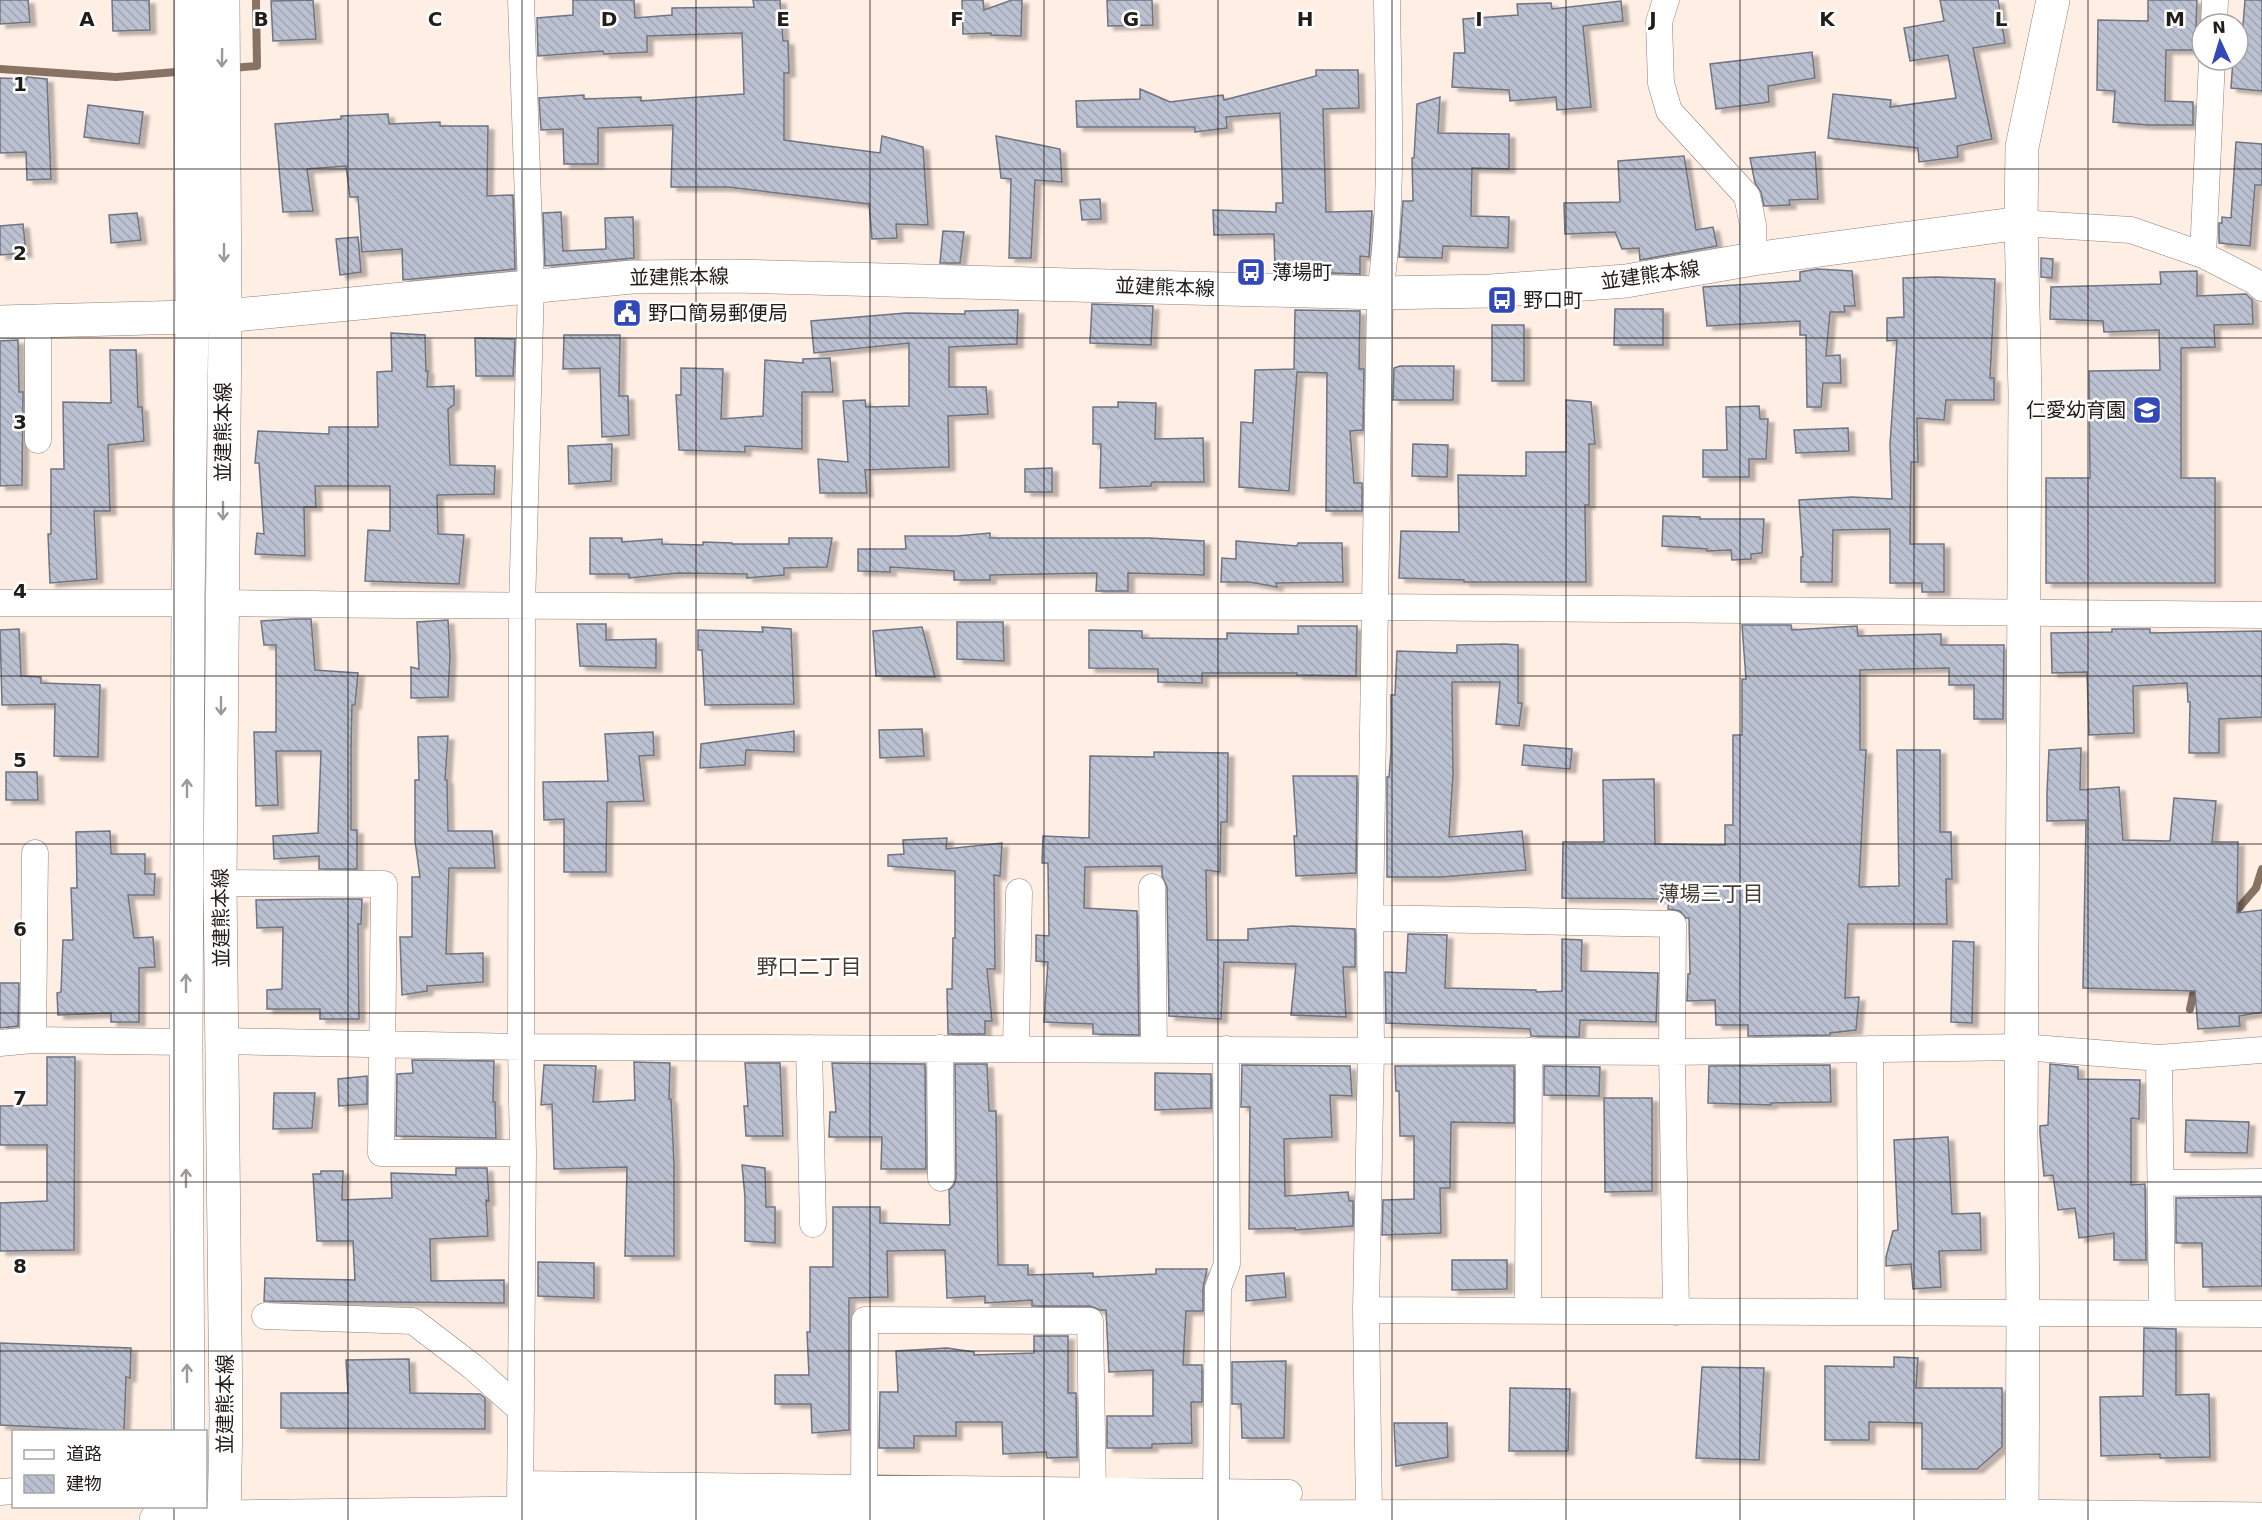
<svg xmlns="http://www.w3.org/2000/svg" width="2262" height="1520" font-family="'DejaVu Sans','Noto Sans JP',sans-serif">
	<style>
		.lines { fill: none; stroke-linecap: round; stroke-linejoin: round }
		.stream { stroke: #887264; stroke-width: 8 }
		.building { fill: url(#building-back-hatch); stroke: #6f7482; stroke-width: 1.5; filter: url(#shadow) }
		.street-casing { stroke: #8f8078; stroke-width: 27 }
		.secondary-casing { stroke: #8f8078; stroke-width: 34 }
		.primary-casing { stroke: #8f8078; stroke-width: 34 }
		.street { stroke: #fff; stroke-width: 26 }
		.secondary { stroke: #fff; stroke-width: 33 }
		.primary { stroke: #fff; stroke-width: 33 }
		.oneway { stroke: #9c9998 }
		.grid { fill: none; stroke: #231d1a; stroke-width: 1.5; stroke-opacity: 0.55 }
		.labels { text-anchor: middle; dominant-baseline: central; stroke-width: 5; stroke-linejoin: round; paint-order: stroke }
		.poi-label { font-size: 20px; fill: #231d1a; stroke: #fff; text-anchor: start }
		.street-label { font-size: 20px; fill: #231d1a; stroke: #fff }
		.neighbourhood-label { font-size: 21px; fill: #493c34; stroke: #fff }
		.grid-label { font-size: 20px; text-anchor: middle; font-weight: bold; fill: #231d1a; stroke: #fff; stroke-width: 5; stroke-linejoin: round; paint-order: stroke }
	</style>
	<defs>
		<pattern id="building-back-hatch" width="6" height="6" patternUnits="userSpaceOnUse" patternTransform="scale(1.5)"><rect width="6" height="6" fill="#bbc1d0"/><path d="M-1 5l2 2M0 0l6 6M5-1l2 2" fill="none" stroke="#a0a5b2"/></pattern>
		<filter id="shadow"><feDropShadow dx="6" dy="4" stdDeviation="1.5" flood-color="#0004"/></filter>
	</defs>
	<rect width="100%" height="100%" fill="#ffeee4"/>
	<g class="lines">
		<path class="stream" d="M232,68L257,66L256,0
			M0,69L116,77L176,72
			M2231,917L2256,888L2262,869
			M2190,1009L2196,981"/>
	</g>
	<path class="building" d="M0,0H28L30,22L0,24Z
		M112,0H149L150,30L113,31Z
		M313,0L316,39L273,41L271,1Z
		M573,0H634L635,18L672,15V8L754,7L753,0H780L783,41H788L789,73H784V140L880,153L882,136L923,147L928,225L896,224L897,238L872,239L869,204L728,187H671L673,125L598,128V164H564L563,129L541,130L539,98L584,95V99L641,97V101L744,94L742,33L647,36V52L604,54L603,51L538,56L537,18L573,15Z
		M962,0H983L984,10L1012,0H1022L1021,36L991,35V33L963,34Z
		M1107,0H1152L1153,25L1108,26Z
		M1940,0H1998L2005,43L1973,48L1992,139L1957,146L1958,157L1919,162L1918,148L1828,138L1833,94L1891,100L1890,107L1956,98L1948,55L1910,61L1904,28L1944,21Z
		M2148,0H2197L2196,27H2200V50H2166L2165,101L2193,102V125H2148L2113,122L2115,91L2097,90L2098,20L2148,21Z
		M2245,0H2262V91L2231,88L2233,60H2238V50H2241Z
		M1621,1L1623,21L1583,26L1591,107L1557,110L1556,97L1510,101L1509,90L1452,87L1454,53H1465L1463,19L1518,15L1517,4L1551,3L1552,9Z
		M1812,52L1815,78L1768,86L1769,102L1716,109L1710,64Z
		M1316,70H1358L1359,108L1323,109L1326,212L1372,211L1369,257L1360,256V274L1275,271L1274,234L1214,235L1213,210L1276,212V203H1283L1280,113L1226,117L1227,128L1195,132V127H1077L1076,101L1140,99V89L1170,102L1223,95L1224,100L1316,76Z
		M27,77L47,79L51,179L27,180L26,152L0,153V78L27,79Z
		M1440,97L1438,133L1509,134V169L1472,168L1471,216L1509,217L1508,248L1443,246L1442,258L1399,257L1403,201H1413L1412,158H1414L1417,104Z
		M88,105L143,112L139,144L84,137Z
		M388,114L389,124L440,122V126H488L487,196L513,195L515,269L403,280L402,249L362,252L358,197H350L346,166L307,169L313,211L283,212L275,124L341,119V116Z
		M996,136L1060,149L1062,182L1035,180L1031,258H1009L1011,179L1001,178Z
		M2236,142L2262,144V185H2255L2250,246L2219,243V223H2222V217L2231,218Z
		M1815,152L1818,199L1789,200L1790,205L1764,206L1761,192L1755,183L1750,158Z
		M1684,156L1696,230L1713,227L1717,246L1640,260L1639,248L1622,249L1615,232L1565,234L1564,203L1620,202L1618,161Z
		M1100,199L1101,219L1082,220L1080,200Z
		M561,212L563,251L606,249L605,218L633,217L634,258L545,266L543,213Z
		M137,213L141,240L111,243L109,215Z
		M23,224L26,253L0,255V226Z
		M943,231L964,232L960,263H940Z
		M358,237L361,272L340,275L336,239Z
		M2041,258L2053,259L2052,278L2041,277Z
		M1817,269L1852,271L1855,306H1844L1845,312H1830L1826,356L1840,355L1841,383H1823L1821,407H1807L1806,335H1800V321L1707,326L1703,287L1800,281V272Z
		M2197,271V296L2246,294L2252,300L2253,324L2214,325L2215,347L2181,348V478H2215V583H2046V478H2090L2089,371L2160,370L2159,330L2104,332L2103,321L2050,319L2051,287L2161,284L2160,272Z
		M1936,277L1995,279L1990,378H1994V400H1946L1944,420L1917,418L1918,462H1911L1910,544H1944V592H1922V583H1890V529L1833,530L1832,582H1801V557H1803L1799,500L1852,497L1892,499L1890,445L1897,340L1887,341V318L1904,317L1903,278Z
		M1092,304L1153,306L1151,345L1090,343Z
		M1615,309H1663V345H1614Z
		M1018,310L1017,344L949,347V387H986L988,414L948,416L949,467L865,470L867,493H820L818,459L848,462L843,401L865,400L866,407L909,406V343L814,353L811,321L906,313L965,314V311Z
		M1295,310L1360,311L1359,369H1364L1363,430L1350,431L1354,483H1362V511H1326L1327,373L1297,372L1289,491L1239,487L1241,422L1253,423L1255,370L1294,369Z
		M1492,325H1524V381H1492Z
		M391,333L425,335L426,371H428L427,387L454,386V405L448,409L450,465L495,466L494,494L437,495L438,534L464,535L459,584L365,581L368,530L390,531V486H315L316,507H304L305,556L255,554L257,533L264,534L259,463H255L258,431L329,434V427H378L377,372L392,371Z
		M564,335H620L619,396H628L629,435L602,437L600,368L563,369Z
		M475,338L515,339L513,376H476Z
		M18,340L19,392H23L22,485L0,486V341Z
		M110,350H136L138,407H142L144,441L108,445L110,511H94L97,579L50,583L48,534H51V469H64L63,402L111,403Z
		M830,358L833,392H802V449L745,446V452L679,450L676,395H681V368L723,369L721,419L763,416L765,360L803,363V359Z
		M1400,366H1454L1453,400H1393L1394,368Z
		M1566,400L1591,402L1595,444H1589V505H1585L1586,582H1464V580L1399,578L1401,531L1459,532L1458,475L1526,476V452H1566Z
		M1118,402L1156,403L1155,439L1203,438L1204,482H1152L1151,486L1100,488L1101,444H1093V407H1118Z
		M1759,406L1760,419H1768L1766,459H1749V477H1703V450H1727L1726,407Z
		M1848,428L1849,451L1796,453L1794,430Z
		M612,444L611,481L569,484L568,446Z
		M1413,444L1448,445L1447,477L1412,476Z
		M1052,468V492H1025V469Z
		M1663,516L1700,517V519H1764L1762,553L1751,554V559L1732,560L1731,550L1707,551V549L1662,546Z
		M990,533V538H1149L1204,541V575L1128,573V591H1096L1097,573L990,575V580H954V571L890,567V572L858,571V549H906L905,536H957Z
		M590,538H622V542L662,539V544L703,545V542L732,543V544H789V538H832L827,567L784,568V575L747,578V574L678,573L629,578V574H590Z
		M1236,541L1297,546L1298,543H1342L1343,582L1276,583L1277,587L1249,582H1221L1222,558L1236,559Z
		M293,619H311L315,670L358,673L355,705H352L351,751V830H357V869H319V856L274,859L273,836L318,833L321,751H276L278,805L256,806L254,732H276V645H264L261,621Z
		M448,620L450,656L448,697L411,698V667L419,669L417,622Z
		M957,622H1003L1004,661L957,659Z
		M577,624H606V640L656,639V668L580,666Z
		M1742,625H1791L1792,630L1857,626L1858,636L1941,634V645H2004L2003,719H1974V685H1949V668L1860,670V750H1866L1859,885L1860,887L1899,886L1897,750H1940V832H1951L1952,879H1946L1947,924H1848L1845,998L1859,997L1856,1030L1830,1033V1035L1748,1036V1025H1716L1715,1000L1687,1001L1688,974H1690L1689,918H1686L1680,911L1668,909L1669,899L1562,898L1563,842H1604L1603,780L1654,779L1655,844L1725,845V825H1733V735H1742V679H1746Z
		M1298,626H1357L1356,676L1297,675V673H1202V683L1158,682V669L1089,668V630L1142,631V638L1227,639V633L1298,634Z
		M762,627L791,629L794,704L705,705L702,650H698V630L763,632Z
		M922,627L935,677L876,676L873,631Z
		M19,629L21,676L41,677V683L100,685L98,757L54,756L55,704L2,705L0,630Z
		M2112,629H2150V633L2262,631V717L2219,719V753H2189L2190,702H2188L2187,683L2133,686L2134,733L2089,735L2087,672L2052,673L2051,633L2112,632Z
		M1505,644L1518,645V703H1522L1519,726L1496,724L1500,682H1452L1453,775L1449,837L1522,831L1526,870L1442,877H1387V777H1389L1391,752V695H1395L1397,651L1457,653V645Z
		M922,729L924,756L880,758L879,730Z
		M794,731V752L746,750L745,765L700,768L701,744Z
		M653,732L654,755L639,756L644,801L607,802L606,872H564V819L544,820L543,782L608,781L605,734Z
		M448,736L445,780H447L448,831H492L495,868H449L446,954L483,953V982L427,986V991L402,995L400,937H412V877H420L415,841V780H419L418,737Z
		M1524,745L1572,749L1570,769L1522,765Z
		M2081,748L2080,790L2119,787L2123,840L2170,841L2174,798L2216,801L2212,842H2238L2237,913L2262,910V1012L2239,1016L2240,1026L2198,1029L2195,991L2083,988L2086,820L2047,821V792L2049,750Z
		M1154,752L1228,753L1227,822H1221L1220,872L1206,870L1207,940H1248V929L1292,926L1355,929V967H1343L1346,1017L1291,1015L1296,964L1224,962L1221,1019L1169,1016L1167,887L1162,876V866L1085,867L1084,908L1137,911L1139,1035L1093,1034V1024L1044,1022L1048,962L1036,961V935L1049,936L1048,863H1042L1043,836L1089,838L1090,756L1154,757Z
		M6,772H37L38,800H6Z
		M1293,776H1357L1356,873L1296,876L1294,836H1297Z
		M110,831L111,854H145V874H155L154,895H128L134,938L153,937L155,967L139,968V1022H111V1013L58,1015L57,993L61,992L63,940H73L71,888H77L76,832Z
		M947,838L946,849L1002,843L1000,876L994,875L995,969H987L992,1021H985V1034H948L947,989H952L953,938H955V871L888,866V855L904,854L903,840Z
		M319,899H362L361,924H358L359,1019H320V1009H267V990L282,989L283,927L257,928L256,900Z
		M1408,934L1447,935L1445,988L1536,990V992L1562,991V939L1582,940L1581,971L1658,973L1656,1022L1580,1020L1579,1037L1531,1036L1530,1029L1386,1023L1385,972L1406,973Z
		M1953,941L1974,942L1972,1023L1951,1022Z
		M0,983H19L18,1026L0,1028Z
		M47,1057H75L74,1250L0,1251V1203L47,1201V1145H0V1106L47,1105Z
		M412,1060L494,1061L493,1102H495L496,1138L396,1136L397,1074L413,1073Z
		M634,1062L670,1063L669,1099H671L674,1165V1256H625L627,1167L554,1169L552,1104L541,1105L544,1065L596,1066L593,1102L635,1100Z
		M745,1063H780L783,1136H746L744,1106H748Z
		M832,1063L925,1064L926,1169H881L882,1137H829L830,1112H836Z
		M955,1064H987L989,1111H996L998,1265H1028V1275L1093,1273V1277L1156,1274V1269H1207L1203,1288V1311H1186L1183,1365H1202V1402H1191L1192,1443L1152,1444V1448H1107V1416H1153V1370L1109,1372L1106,1310H1100L1090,1306H1032V1300L985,1303V1296L947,1298L945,1250L887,1251L888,1297L849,1298V1430L812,1433L811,1404H775V1375H809L807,1332H810V1267H833V1207H880V1223L950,1225L949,1190L954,1185L956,1178Z
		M2050,1064L2078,1067V1079L2140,1080L2139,1119L2131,1118V1185L2145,1184L2146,1260H2114V1233L2079,1238L2075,1208L2058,1210L2053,1175L2044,1176L2040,1134V1126L2048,1125Z
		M1242,1065L1350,1066L1352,1096L1330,1095L1332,1137L1284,1139L1285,1196L1348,1192L1349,1201H1353V1226L1295,1230V1228L1249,1229L1250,1107H1241Z
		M1830,1065L1831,1102L1771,1103V1105L1708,1103L1709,1066Z
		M1395,1066H1514V1123L1451,1122L1450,1188H1440L1441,1233L1382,1235L1383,1200L1414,1199V1136H1400L1399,1091H1396Z
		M1544,1066L1600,1067L1599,1096L1544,1095Z
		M1155,1073L1211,1074V1108L1155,1110Z
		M367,1076V1104L339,1106L338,1079Z
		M274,1093H315L312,1128L273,1129Z
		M1604,1098H1652V1191L1605,1192Z
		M2186,1120L2249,1122L2247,1153L2185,1152Z
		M1948,1137L1952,1214L1980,1213L1981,1250L1939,1251L1941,1287L1913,1289L1911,1264L1886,1266V1257L1893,1231L1898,1230L1894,1140Z
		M742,1165L765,1168L766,1207H775V1243L745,1241V1197Z
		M456,1168H487L489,1201L486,1200L488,1236L430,1239L431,1281L504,1280V1303L264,1301L265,1278L355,1280L353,1241H317L313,1174H321V1171H343L342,1200L392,1198L391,1173L456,1175Z
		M2262,1197V1286L2203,1287L2202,1243H2176V1198Z
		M1452,1260H1507V1289L1452,1290Z
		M538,1262L594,1263V1298L538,1296Z
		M1284,1273L1286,1297L1246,1301V1276Z
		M2144,1328L2176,1329V1395L2209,1394L2210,1457L2160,1458V1454L2101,1456L2100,1397L2143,1396Z
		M1034,1336H1068V1393H1076L1077,1457L1047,1458L1046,1452L1003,1454L1002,1422H956V1436H914V1448H879L880,1392H898L896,1351L947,1348L974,1352V1355L1034,1353Z
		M0,1343L131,1348L130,1378L126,1377L124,1431L0,1425Z
		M1894,1357L1918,1358L1916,1388H2002V1447L1977,1469H1922V1423L1869,1422V1440H1825V1366L1894,1367Z
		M409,1359L410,1393L480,1394L485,1398V1429L281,1428V1393H348L346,1360Z
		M1286,1361L1284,1438H1242L1241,1404H1232V1362Z
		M1702,1367L1764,1368L1759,1460L1696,1458Z
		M1510,1388L1570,1389L1568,1451H1509Z
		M1394,1423H1447L1448,1457L1396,1466Z"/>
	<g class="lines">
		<g class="street-casing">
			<path id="street" d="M1666,0L1659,22L1661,83L1669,111L1747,196L1753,225V259
				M2214,24L2215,0
				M2021,223L2131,230L2203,255L2254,281L2262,288
				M2203,255L2212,60
				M38,440V321
				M0,603H188
				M222,603C605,608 987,606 1370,607C1667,607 1965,614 2262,615
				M220,883L384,884L381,1153H523
				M1152,887L1154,1049
				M1370,918L1673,924L1672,1052L1676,1312
				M33,1040L35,853
				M223,1041L521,1047L1672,1052L2022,1047L2159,1058L2262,1050
				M0,1043L33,1040L186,1042
				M809,1048L813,1224
				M940,1048L941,1178
				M1016,1048L1019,892
				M1870,1049L1871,1312
				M2159,1058L2162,1313
				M2161,1183L2262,1182
				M1366,1310L2262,1314
				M1528,1311L1529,1051
				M265,1316L413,1321L473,1367L521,1410
				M520,1484L1289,1493
				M864,1488L865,1320L1090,1321L1093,1491
				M0,1492L14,1491
				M1216,1492L1218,1288L1227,1264L1226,1049
				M520,1513L523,1153L521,1047L522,607L531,286L521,0
				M1369,1515L1366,1310L1371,1050L1370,918L1380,293C1394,196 1388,98 1387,0"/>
		</g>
		<g class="secondary-casing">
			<path id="secondary" d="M223,0L225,316L220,883L226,1419L224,1520
				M0,322L225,316L632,277L733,276L1380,293L1491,291L1626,281L1753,259L2021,223
				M188,1432L186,1042L188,603L192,317L191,0
				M2022,1520L2023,1312L2021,1135L2025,393L2021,223L2022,147L2053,0"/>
		</g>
		<g class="primary-casing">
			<path id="primary" d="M156,1520L226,1517L520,1513L1154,1517L2022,1516L2262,1519"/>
		</g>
		<use href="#street" class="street"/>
		<use href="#secondary" class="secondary"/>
		<use href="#primary" class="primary"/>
	</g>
	<defs><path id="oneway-shaft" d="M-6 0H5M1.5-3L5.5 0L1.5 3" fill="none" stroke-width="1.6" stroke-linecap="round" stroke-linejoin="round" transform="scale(1.5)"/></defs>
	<g class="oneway">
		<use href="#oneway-shaft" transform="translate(222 58) rotate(91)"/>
		<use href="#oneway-shaft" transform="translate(224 253) rotate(90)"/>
		<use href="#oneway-shaft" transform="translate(223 511) rotate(90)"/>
		<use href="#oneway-shaft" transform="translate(221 706) rotate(90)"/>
		<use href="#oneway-shaft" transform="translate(187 788) rotate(-90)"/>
		<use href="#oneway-shaft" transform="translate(186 983) rotate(-90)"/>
		<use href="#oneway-shaft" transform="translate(186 1178) rotate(-90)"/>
		<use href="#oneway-shaft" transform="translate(187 1373) rotate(-90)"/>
	</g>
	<path class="grid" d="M174,0V1432M348,0V1520M522,0V1520M696,0V1520M870,0V1520M1044,0V1520M1218,0V1520M1392,0V1520M1566,0V1520M1740,0V1520M1914,0V1520M2088,0V1520M0,169H2262M0,338H2262M0,507H2262M0,676H2262M0,844H2262M0,1013H2262M0,1182H2262M0,1351H2262M174,1506V1520"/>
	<defs>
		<g id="bus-square" transform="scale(1.5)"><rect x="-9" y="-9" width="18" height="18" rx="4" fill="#3348b9" stroke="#fff"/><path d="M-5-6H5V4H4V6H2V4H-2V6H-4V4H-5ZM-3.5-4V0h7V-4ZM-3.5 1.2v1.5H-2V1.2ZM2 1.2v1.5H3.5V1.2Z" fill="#fff"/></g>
		<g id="civic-square" transform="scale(1.5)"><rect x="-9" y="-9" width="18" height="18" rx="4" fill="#3348b9" stroke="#fff"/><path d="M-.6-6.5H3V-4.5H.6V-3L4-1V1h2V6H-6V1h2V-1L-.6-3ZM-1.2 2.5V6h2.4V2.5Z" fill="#fff"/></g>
		<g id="school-square" transform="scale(1.5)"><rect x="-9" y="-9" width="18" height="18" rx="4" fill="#3348b9" stroke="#fff"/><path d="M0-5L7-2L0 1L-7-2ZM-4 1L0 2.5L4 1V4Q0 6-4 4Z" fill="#fff"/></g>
	</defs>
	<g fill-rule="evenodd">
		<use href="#bus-square" x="1251" y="272"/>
		<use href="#bus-square" x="1502" y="300"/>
		<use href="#civic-square" x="627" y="313"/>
		<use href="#school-square" x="2147" y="410"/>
	</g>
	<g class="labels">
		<g class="poi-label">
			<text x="1272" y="272">薄場町</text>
			<text x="1523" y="300">野口町</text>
			<text x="648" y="313">野口簡易郵便局</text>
			<text x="2126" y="410" text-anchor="end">仁愛幼育園</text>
		</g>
		<g class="street-label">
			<text transform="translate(1650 275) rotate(-8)">並建熊本線</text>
			<text transform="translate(679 277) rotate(-1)">並建熊本線</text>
			<text transform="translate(1165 287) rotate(2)">並建熊本線</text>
			<text transform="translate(223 432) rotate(-90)">並建熊本線</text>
			<text transform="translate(221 918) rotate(-91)">並建熊本線</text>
			<text transform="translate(225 1404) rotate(-90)">並建熊本線</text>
		</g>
		<g class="neighbourhood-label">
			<text x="1711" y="894">薄場三丁目</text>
			<text x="809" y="967">野口二丁目</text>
		</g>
	</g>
	<g class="grid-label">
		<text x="87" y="26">A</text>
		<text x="261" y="26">B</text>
		<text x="435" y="26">C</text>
		<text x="609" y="26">D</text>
		<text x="783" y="26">E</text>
		<text x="957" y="26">F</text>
		<text x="1131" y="26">G</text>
		<text x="1305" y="26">H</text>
		<text x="1479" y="26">I</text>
		<text x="1653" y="26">J</text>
		<text x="1827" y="26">K</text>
		<text x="2001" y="26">L</text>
		<text x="2175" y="26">M</text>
		<text x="20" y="91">1</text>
		<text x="20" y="260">2</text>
		<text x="20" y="429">3</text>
		<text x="20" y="598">4</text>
		<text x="20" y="767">5</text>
		<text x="20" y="936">6</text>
		<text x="20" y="1105">7</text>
		<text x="20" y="1273">8</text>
	</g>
	<rect x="12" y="1430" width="195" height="78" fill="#ffffff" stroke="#a7a5a3" stroke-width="1.5"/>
	<rect x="24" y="1450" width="30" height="9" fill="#ffffff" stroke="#a7a5a3" stroke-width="1.5"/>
	<text x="66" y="1460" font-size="18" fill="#231d1a">道路</text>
	<rect x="24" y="1475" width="30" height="18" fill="url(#building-back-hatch)" stroke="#a7a5a3" stroke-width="1.5"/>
	<text x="66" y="1490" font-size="18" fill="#231d1a">建物</text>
	<g transform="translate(2220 42) rotate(356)"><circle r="28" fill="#ffffff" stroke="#a7a5a3" stroke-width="1.5"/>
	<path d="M0-4.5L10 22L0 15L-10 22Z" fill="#3348b9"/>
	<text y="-9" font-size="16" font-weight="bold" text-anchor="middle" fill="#231d1a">N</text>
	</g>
</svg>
